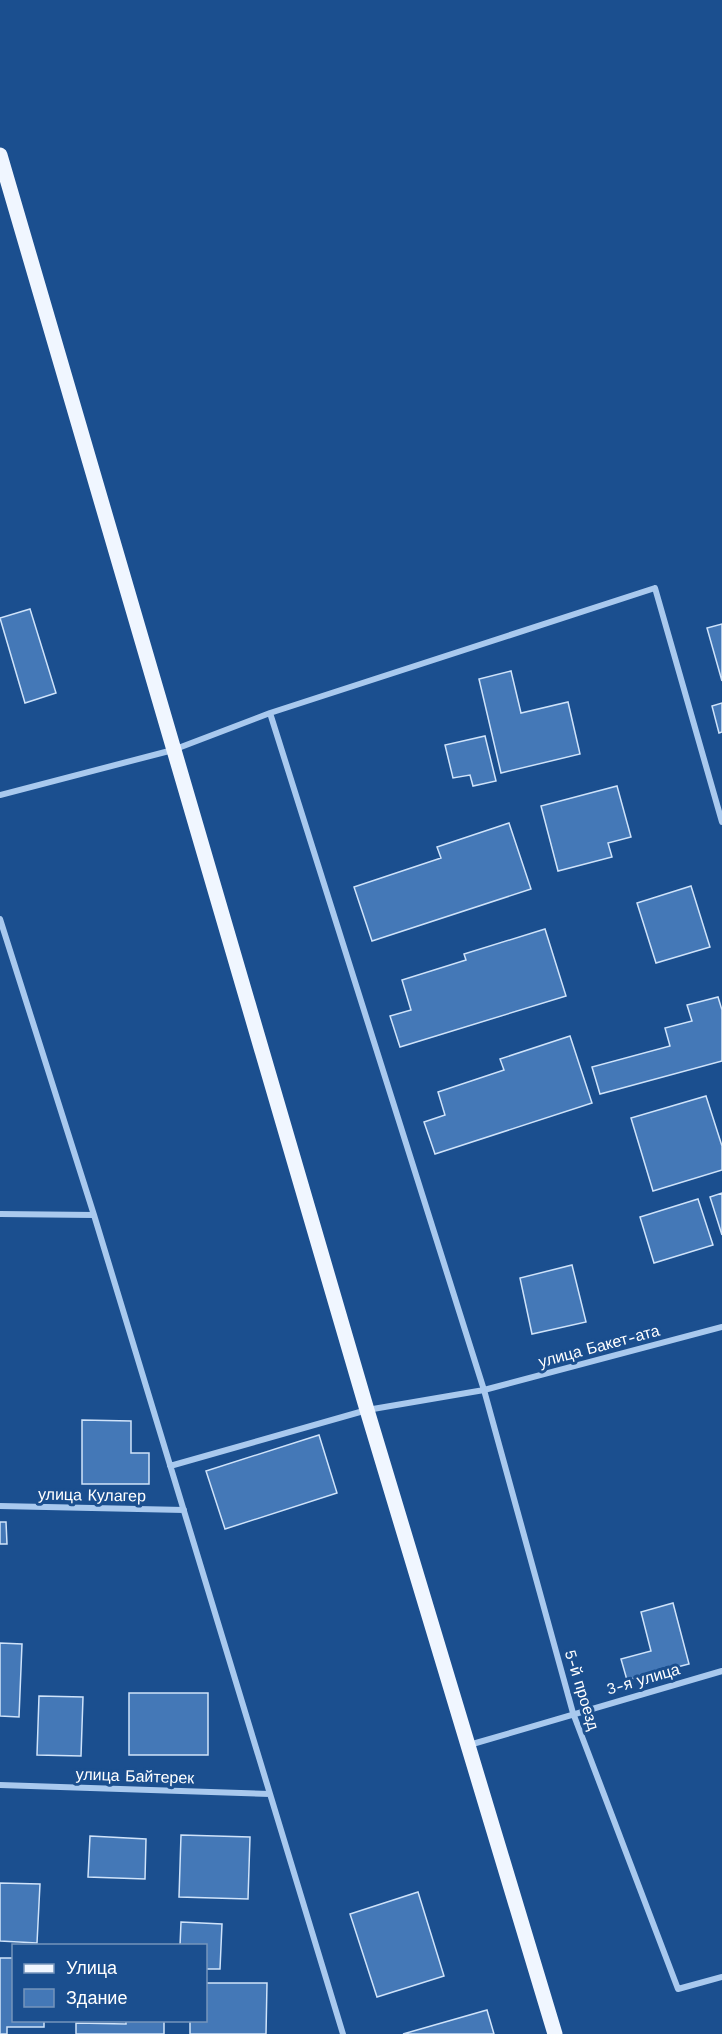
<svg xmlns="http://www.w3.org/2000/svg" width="722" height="2034" font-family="'Work Sans',sans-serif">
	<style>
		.building { fill: #4478b7; stroke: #cfe3fa; stroke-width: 1.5 }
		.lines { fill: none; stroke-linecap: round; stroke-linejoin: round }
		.street { stroke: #a9c9ee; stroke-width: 6 }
		.primary { stroke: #f0f6ff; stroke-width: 15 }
		.labels { text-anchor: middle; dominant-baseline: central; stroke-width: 6; stroke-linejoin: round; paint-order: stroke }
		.street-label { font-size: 16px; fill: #fff; stroke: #1b4f8f }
	</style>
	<rect width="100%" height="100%" fill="#1b4f8f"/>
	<path class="building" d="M30,609L56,693L25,703L0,618Z
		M722,624V681L707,628Z
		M511,671L521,713L568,702L580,754L501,773L479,679Z
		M722,703V732L719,733L712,706Z
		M485,736L496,781L473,786L470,775L453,778L445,745Z
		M617,786L631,837L608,843L612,857L558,871L541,806Z
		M509,823L531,889L372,941L354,887L441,858L437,847Z
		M691,886L710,947L656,963L637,903Z
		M545,929L566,996L400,1047L390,1016L411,1010L402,980L466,960L464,954Z
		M718,997L722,1010V1061L600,1094L592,1067L670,1046L665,1028L692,1021L687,1005Z
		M570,1036L592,1103L435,1154L424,1122L445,1115L438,1092L504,1070L500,1059Z
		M706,1096L722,1146V1170L653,1191L631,1118Z
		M722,1193V1235L710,1197Z
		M698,1199L713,1245L654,1263L640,1217Z
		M572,1265L586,1322L532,1334L520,1278Z
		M82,1420L131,1421V1453H149V1484H82Z
		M319,1435L337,1493L225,1529L206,1471Z
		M0,1522H6L7,1544H0Z
		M673,1603L689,1664L627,1680L621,1659L651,1651L641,1612Z
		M0,1643L22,1644L19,1717L0,1716Z
		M129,1693H208V1755H129Z
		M39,1696L83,1697L81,1756L37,1755Z
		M181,1835L250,1837L248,1899L179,1897Z
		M90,1836L146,1839L145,1879L88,1877Z
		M0,1883L40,1884L37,1943L0,1941Z
		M418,1892L444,1976L377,1997L350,1914Z
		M181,1922L222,1924L220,1969H206V1946H180Z
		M0,1958H14V2020H44V2027H7V2034H0Z
		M206,1983H267L266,2034H190V2020H206Z
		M487,2010L494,2034H403Z
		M126,2020H164V2034H76V2023L126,2024Z"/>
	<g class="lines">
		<path class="street" d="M0,795L173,750L270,713
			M722,822L655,588L270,713L484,1390L573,1713L678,1989L722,1977
			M0,919L94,1215L343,2034
			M0,1214L94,1215
			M170,1466L367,1410L484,1390L722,1327
			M0,1506L184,1510
			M469,1745L722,1671
			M0,1785L270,1794"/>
		<path class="primary" d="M0,155L367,1410L555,2034"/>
	</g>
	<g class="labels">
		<g class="street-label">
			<text transform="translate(599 1346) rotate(-15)">улица Бакет-ата</text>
			<text transform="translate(92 1495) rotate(1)">улица Кулагер</text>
			<text transform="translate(643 1679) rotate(-16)">3-я улица</text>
			<text transform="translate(582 1690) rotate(73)">5-й проезд</text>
			<text transform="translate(135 1776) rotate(2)">улица Байтерек</text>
		</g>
	</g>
	<rect x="12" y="1944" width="195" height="78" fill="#1b4f8f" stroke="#7695bc" stroke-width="1.5"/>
	<rect x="24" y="1964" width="30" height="9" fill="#f0f6ff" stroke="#7695bc" stroke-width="1.5"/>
	<text x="66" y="1974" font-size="18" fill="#ffffff">Улица</text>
	<rect x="24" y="1989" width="30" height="18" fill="#4478b7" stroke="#7695bc" stroke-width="1.5"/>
	<text x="66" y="2004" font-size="18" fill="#ffffff">Здание</text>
</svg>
